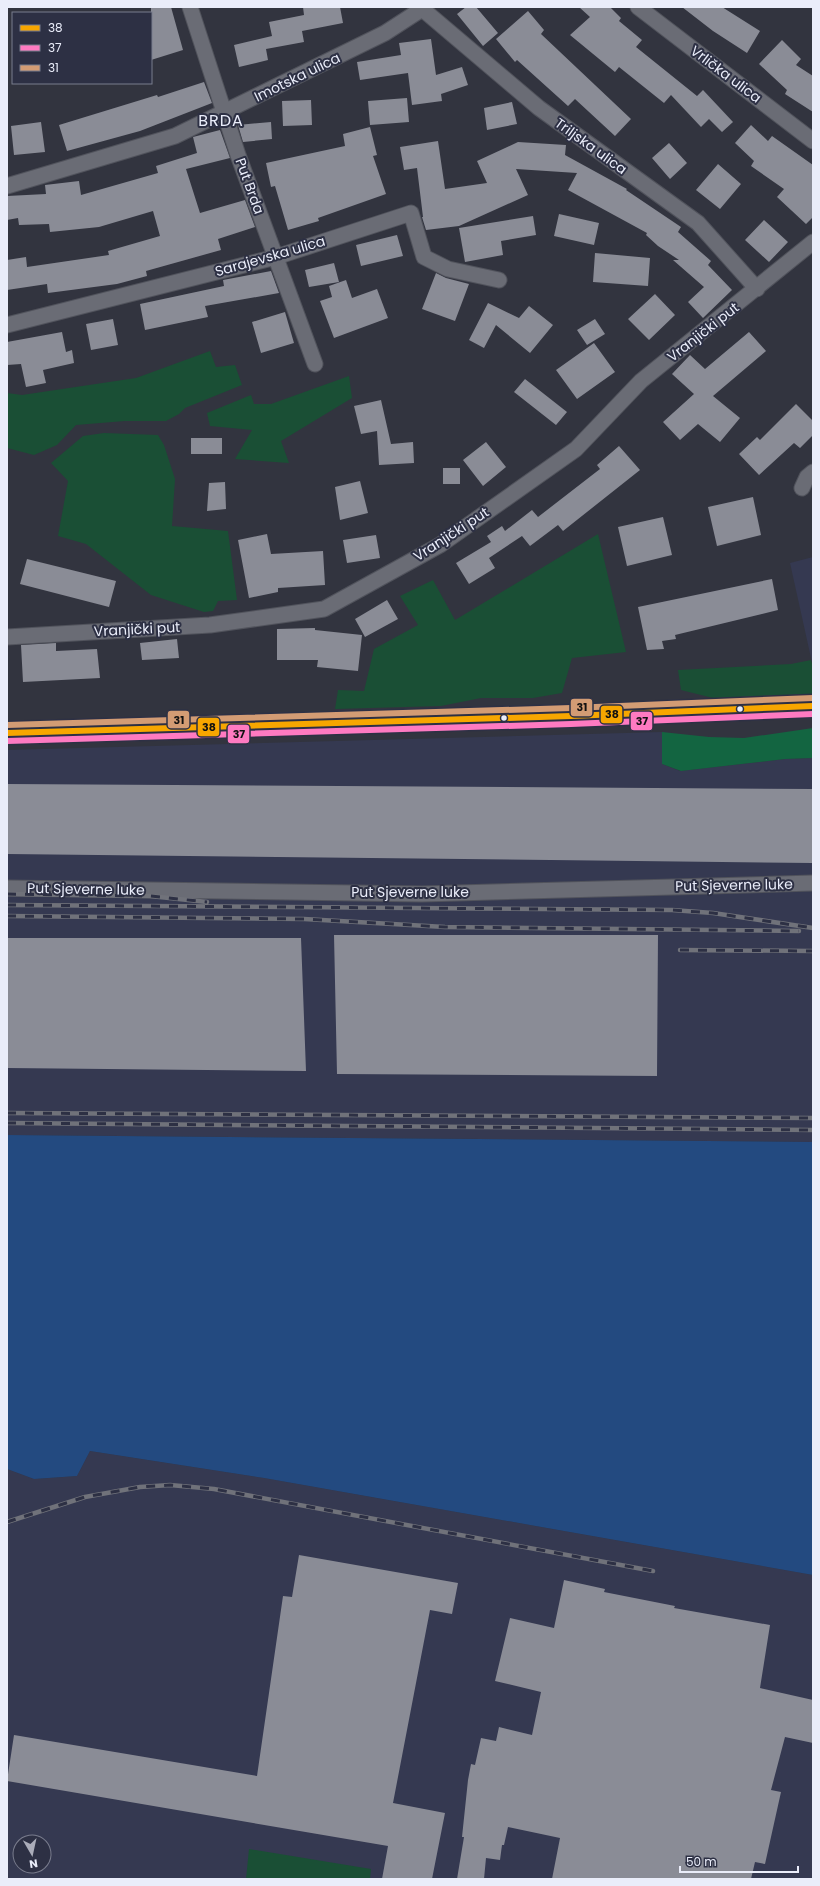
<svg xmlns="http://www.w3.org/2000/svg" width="820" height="1886" font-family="Poppins,sans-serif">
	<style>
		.built { fill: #353951; fill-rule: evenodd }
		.green { fill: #1a4f35 }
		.forest { fill: #136541 }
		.water { fill: #234a80 }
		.building { fill: #8a8c96 }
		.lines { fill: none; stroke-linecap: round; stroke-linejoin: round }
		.minor-casing { stroke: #51535c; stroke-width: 17 }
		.primary-casing { stroke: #51535c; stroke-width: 24 }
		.minor { stroke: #6a6c75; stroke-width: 15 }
		.primary { stroke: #736e72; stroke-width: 22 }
		.rail-casing { stroke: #70727a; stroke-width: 4.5 }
		.rail { stroke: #2d3044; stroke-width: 3; stroke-dasharray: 9; stroke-linecap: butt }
		.bus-1-casing { stroke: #2d3044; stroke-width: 9 }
		.bus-2-casing { stroke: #2d3044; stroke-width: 9 }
		.bus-3-casing { stroke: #2d3044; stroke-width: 9 }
		.bus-1 { stroke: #f7a600; stroke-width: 6 }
		.bus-2 { stroke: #fe7ac1; stroke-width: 6 }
		.bus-3 { stroke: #d39c74; stroke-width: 6 }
		.bus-dot { fill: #eaedfa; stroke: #2d3044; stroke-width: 1.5 }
		.labels { text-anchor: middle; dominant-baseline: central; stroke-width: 4; stroke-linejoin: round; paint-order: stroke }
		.street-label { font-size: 14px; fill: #eaedfa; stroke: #2d3044 }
		.quarter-label { font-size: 16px; letter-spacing: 1px; fill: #eaedfa; stroke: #2d3044 }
		.line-badge { stroke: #2d3044; stroke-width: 1.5 }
		.pale-badge-label { font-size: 11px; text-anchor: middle; font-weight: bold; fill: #111 }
	</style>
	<rect width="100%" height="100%" fill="#32343f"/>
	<path class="built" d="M813,557V667L790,563Z
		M662,732V764L680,771L785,759L813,758V1142L7,1135V750Z
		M90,1451L264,1478L813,1575V1879H7V1469L34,1479L77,1476ZM20,1842H44V1866H20Z"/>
	<path class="green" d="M210,351L216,367L235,365L242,385L185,408L179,414L166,421H125L76,425L57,445L34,455L7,448V393L22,395L136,378Z
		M349,376L352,398L281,441L289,463L235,459L252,430L210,426L207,413L251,395L254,404H271Z
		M104,433L158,435L164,445L175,479L172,526L228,531L237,600L218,601L213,611L204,612L151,595L86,544L58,536L68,481L51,463L83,436Z
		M598,534L626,652L572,658L562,693L533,698H481L441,706L335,709L338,690L364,691L374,649L418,625L400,596L433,580L455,620Z
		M811,660L813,667V696L717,699L681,690L678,670L791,664Z
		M249,1849L371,1869L370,1879H246Z"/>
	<path class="forest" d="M813,728V758L785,759L681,771L662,764V732L709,737L744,738Z"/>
	<path class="water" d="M7,1135L813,1142V1575L264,1478L90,1451L77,1476L34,1479L7,1469Z"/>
	<path class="building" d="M151,7H171L183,50L151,60Z
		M303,7H340L343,23L302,31L304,42L266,49L268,60L239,67L234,45L272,36L269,22L304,15Z
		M466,7H476L498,33L483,46L457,14Z
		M579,7H610L621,18L619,21L642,40L636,47L697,96L703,90L733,122L722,132L709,119L701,127L671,95L664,103L619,67L615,72L570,35L590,17Z
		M682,7H722L760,31L747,53L713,31Z
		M528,11L544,30L541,34L631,119L615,136L575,99L568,106L517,60L515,62L496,39Z
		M431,39L436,75L462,67L468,85L441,94L442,101L412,105L408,73L360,80L357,62L401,55L399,43Z
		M782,40L801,59L796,65L813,76V112L785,94L787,90L759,64Z
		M204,82L212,103L140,131L67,151L59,125L157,95L158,97Z
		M407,98L409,122L370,125L368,101Z
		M311,100L312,125L283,126L282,101Z
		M512,102L517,124L487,130L484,108Z
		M41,122L45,152L14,155L11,126Z
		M271,122L272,139L243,142L238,125Z
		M751,125L768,141L772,136L813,165V217L806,224L777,197L784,189L751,166L754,161L735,143Z
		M370,127L377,155L373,156L386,194L318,218L319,221L288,230L275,186L271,187L266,163L345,146L343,134Z
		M220,130L230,158L186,169L200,213L245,200L255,227L218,239L221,250L146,271L147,276L117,284L48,293L47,284L7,290V260L26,257L27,267L109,255L108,251L160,236L153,211L99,227L50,232L49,224L19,225L18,218L7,220V196L46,194L45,185L79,181L81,195L158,173L156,166L197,153L193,137Z
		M438,141L445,189L487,183L477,161L518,142L566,145L565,155L627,189L626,190L681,227L678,232L711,261L708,265L732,290L703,318L688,302L704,287L673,260H679L658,246L646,235L647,233L568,190L577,173L516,169L528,195L459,226L426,230L422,217H423L417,168L404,170L400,147Z
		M669,143L687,163L670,179L652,158Z
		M718,164L741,184L720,209L696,190Z
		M559,214L599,223L594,245L554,236Z
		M533,216L536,235L501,241L503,255L465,262L459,228Z
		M764,220L788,242L769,262L745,240Z
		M397,235L403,256L361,266L356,245Z
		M595,253L650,258L648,286L593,282Z
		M334,263L339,282L309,287L305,270Z
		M271,271L279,293L205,306L208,317L145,330L140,304L224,286L223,280Z
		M436,273L446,278L469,284L455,321L422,309Z
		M346,280L352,298L377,289L388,318L334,338L320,301L332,297L329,286Z
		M655,294L675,315L649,340L628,319Z
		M488,303L519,318L529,306L553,325L530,353L496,325L484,348L469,340Z
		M285,312L294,343L261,353L252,322Z
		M113,319L118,345L91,350L86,324Z
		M595,319L605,334L587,345L577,330Z
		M62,332L66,352L72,350L74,363L43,370L46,383L26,387L21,364L7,365V342Z
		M749,332L766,351L713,396L740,418L720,442L698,424L680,440L663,422L694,394L672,374L690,355L705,369Z
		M594,343L615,372L577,399L556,370Z
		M525,379L567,412L556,425L514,392Z
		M381,400L391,444L413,442L414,463L379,465L377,431L361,434L354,406Z
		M796,404L813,421V435L800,448L794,443L759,475L739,454L757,437L760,440Z
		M191,438H222V454H191Z
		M486,442L506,467L483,486L463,460Z
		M619,446L640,470L563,531L558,525L530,546L522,536L489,558L495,568L469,584L456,563L491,542L487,536L502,526L505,531L532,510L538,517L600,469L597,465Z
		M443,468H460V484H443Z
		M360,481L368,513L340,520L335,487Z
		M225,482L226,509L207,511L209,483Z
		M753,497L761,535L717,546L708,507Z
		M663,517L672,555L627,566L618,527Z
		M267,534L271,554L323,551L325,585L278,588V592L249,598L238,540Z
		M376,535L380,558L347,563L343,540Z
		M27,559L116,581L109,607L20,584Z
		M772,579L778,610L675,635L676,639L662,641L664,649L647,650L638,607Z
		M387,600L398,619L365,637L355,619Z
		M315,628V630L362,635L358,671L317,667L318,660H277V629Z
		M177,639L179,658L142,660L140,643Z
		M56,643V651L97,649L100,678L23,682L21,645Z
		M7,784L813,789V863L7,854Z
		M334,935H658L657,1076L337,1074Z
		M7,938H301L306,1071L7,1068Z
		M299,1555L458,1583L452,1614L430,1610L393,1803L445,1813L432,1879H382L388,1846L7,1781L14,1735L257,1776L283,1596L292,1597Z
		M564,1580L605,1589L604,1592L675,1606L674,1608L770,1625L760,1688L813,1700V1743L785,1737L771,1790L781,1792L765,1864L755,1862L751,1879H552L560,1838L508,1827L504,1845H502L500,1860L486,1858L484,1879H457L464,1837H462L468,1780L471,1764L475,1765L481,1738L496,1741L499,1727L532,1735L541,1692L495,1681L510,1618L554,1628Z"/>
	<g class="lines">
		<g class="minor-casing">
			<path id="minor" d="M190,7L238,155L315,364
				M420,7L539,108L698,223L757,289
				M638,7L813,141
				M7,186L175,136L385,33L422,9
				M7,325L276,257L411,213L424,257L448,269L499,280
				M802,488L807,477L813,472
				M7,637L210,625L324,609L440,545L576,449L641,381L813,242
				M7,888L422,894L813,883"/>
		</g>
		<g class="primary-casing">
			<path id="primary" d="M7,733L571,716L813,706"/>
		</g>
		<use href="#minor" class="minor"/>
		<use href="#primary" class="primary"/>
		<g class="rail-casing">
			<path id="rail" d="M7,894L150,896L207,902
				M7,905L672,910L713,913L813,928
				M7,916L304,919L445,927L799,931
				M680,950L813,951
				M7,1113L813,1118
				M7,1123L813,1130
				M7,1522L85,1497L140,1487L170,1485L214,1489L653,1571"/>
		</g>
		<use href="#rail" class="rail"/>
		<g class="bus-1-casing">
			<path id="bus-1" d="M7,733L571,716L813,706"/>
		</g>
		<g class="bus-2-casing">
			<path id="bus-2" d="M7,741L571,724L813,714"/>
		</g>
		<g class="bus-3-casing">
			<path id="bus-3" d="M7,725L571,708L813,698"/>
		</g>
		<use href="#bus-1" class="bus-1"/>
		<use href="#bus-2" class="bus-2"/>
		<use href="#bus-3" class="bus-3"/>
	</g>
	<g class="bus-dot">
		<circle cx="740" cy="709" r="3.5"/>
		<circle cx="504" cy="718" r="3.5"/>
	</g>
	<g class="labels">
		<g class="street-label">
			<text transform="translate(726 74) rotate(37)">Vrlička ulica</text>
			<text transform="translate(297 77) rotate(-26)">Imotska ulica</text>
			<text transform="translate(591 146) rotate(36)">Triljska ulica</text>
			<text transform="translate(250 186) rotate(70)">Put Brda</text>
			<text transform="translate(270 256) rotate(-16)">Sarajevska ulica</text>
			<text transform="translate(703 332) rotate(-38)">Vranjički put</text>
			<text transform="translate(451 534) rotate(-33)">Vranjički put</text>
			<text transform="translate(137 629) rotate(-3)">Vranjički put</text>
			<text transform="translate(734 885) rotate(-1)">Put Sjeverne luke</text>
			<text transform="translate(86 889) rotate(1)">Put Sjeverne luke</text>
			<text x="410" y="892">Put Sjeverne luke</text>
		</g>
		<g class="quarter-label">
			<text x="221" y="120">BRDA</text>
		</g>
	</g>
	<g class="line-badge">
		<rect x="570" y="698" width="23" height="19" rx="4" fill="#d39c74"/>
		<rect x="600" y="705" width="23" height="19" rx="4" fill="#f7a600"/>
		<rect x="167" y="710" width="23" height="19" rx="4" fill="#d39c74"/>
		<rect x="630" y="711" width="23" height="20" rx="4" fill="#fe7ac1"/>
		<rect x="197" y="717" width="23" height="20" rx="4" fill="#f7a600"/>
		<rect x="227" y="724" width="23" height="20" rx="4" fill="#fe7ac1"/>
	</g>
	<g class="pale-badge-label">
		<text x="582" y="711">31</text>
		<text x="612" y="718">38</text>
		<text x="179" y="724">31</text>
		<text x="642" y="725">37</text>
		<text x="209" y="731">38</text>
		<text x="239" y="738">37</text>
	</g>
	<rect width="820" height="1886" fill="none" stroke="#eaedfa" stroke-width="16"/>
	<rect x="12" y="12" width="140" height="72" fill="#2d3044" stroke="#797c8d"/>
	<rect x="20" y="25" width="20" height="6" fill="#f7a600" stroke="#797c8d"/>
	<text x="48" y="32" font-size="12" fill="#eaedfa">38</text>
	<rect x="20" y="45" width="20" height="6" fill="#fe7ac1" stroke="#797c8d"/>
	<text x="48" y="52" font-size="12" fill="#eaedfa">37</text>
	<rect x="20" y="65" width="20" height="6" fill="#d39c74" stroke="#797c8d"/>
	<text x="48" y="72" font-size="12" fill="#eaedfa">31</text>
	<g transform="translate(32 1854) rotate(171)"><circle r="19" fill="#2d3044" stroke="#797c8d"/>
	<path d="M0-3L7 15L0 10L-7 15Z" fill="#aaacb9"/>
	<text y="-6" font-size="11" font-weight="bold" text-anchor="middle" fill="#eaedfa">N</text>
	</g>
	<path d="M680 1866v6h118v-6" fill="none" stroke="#eaedfa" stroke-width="2"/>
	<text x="686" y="1866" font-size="12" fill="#eaedfa" stroke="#2d3044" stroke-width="3" paint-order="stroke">50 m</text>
</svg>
